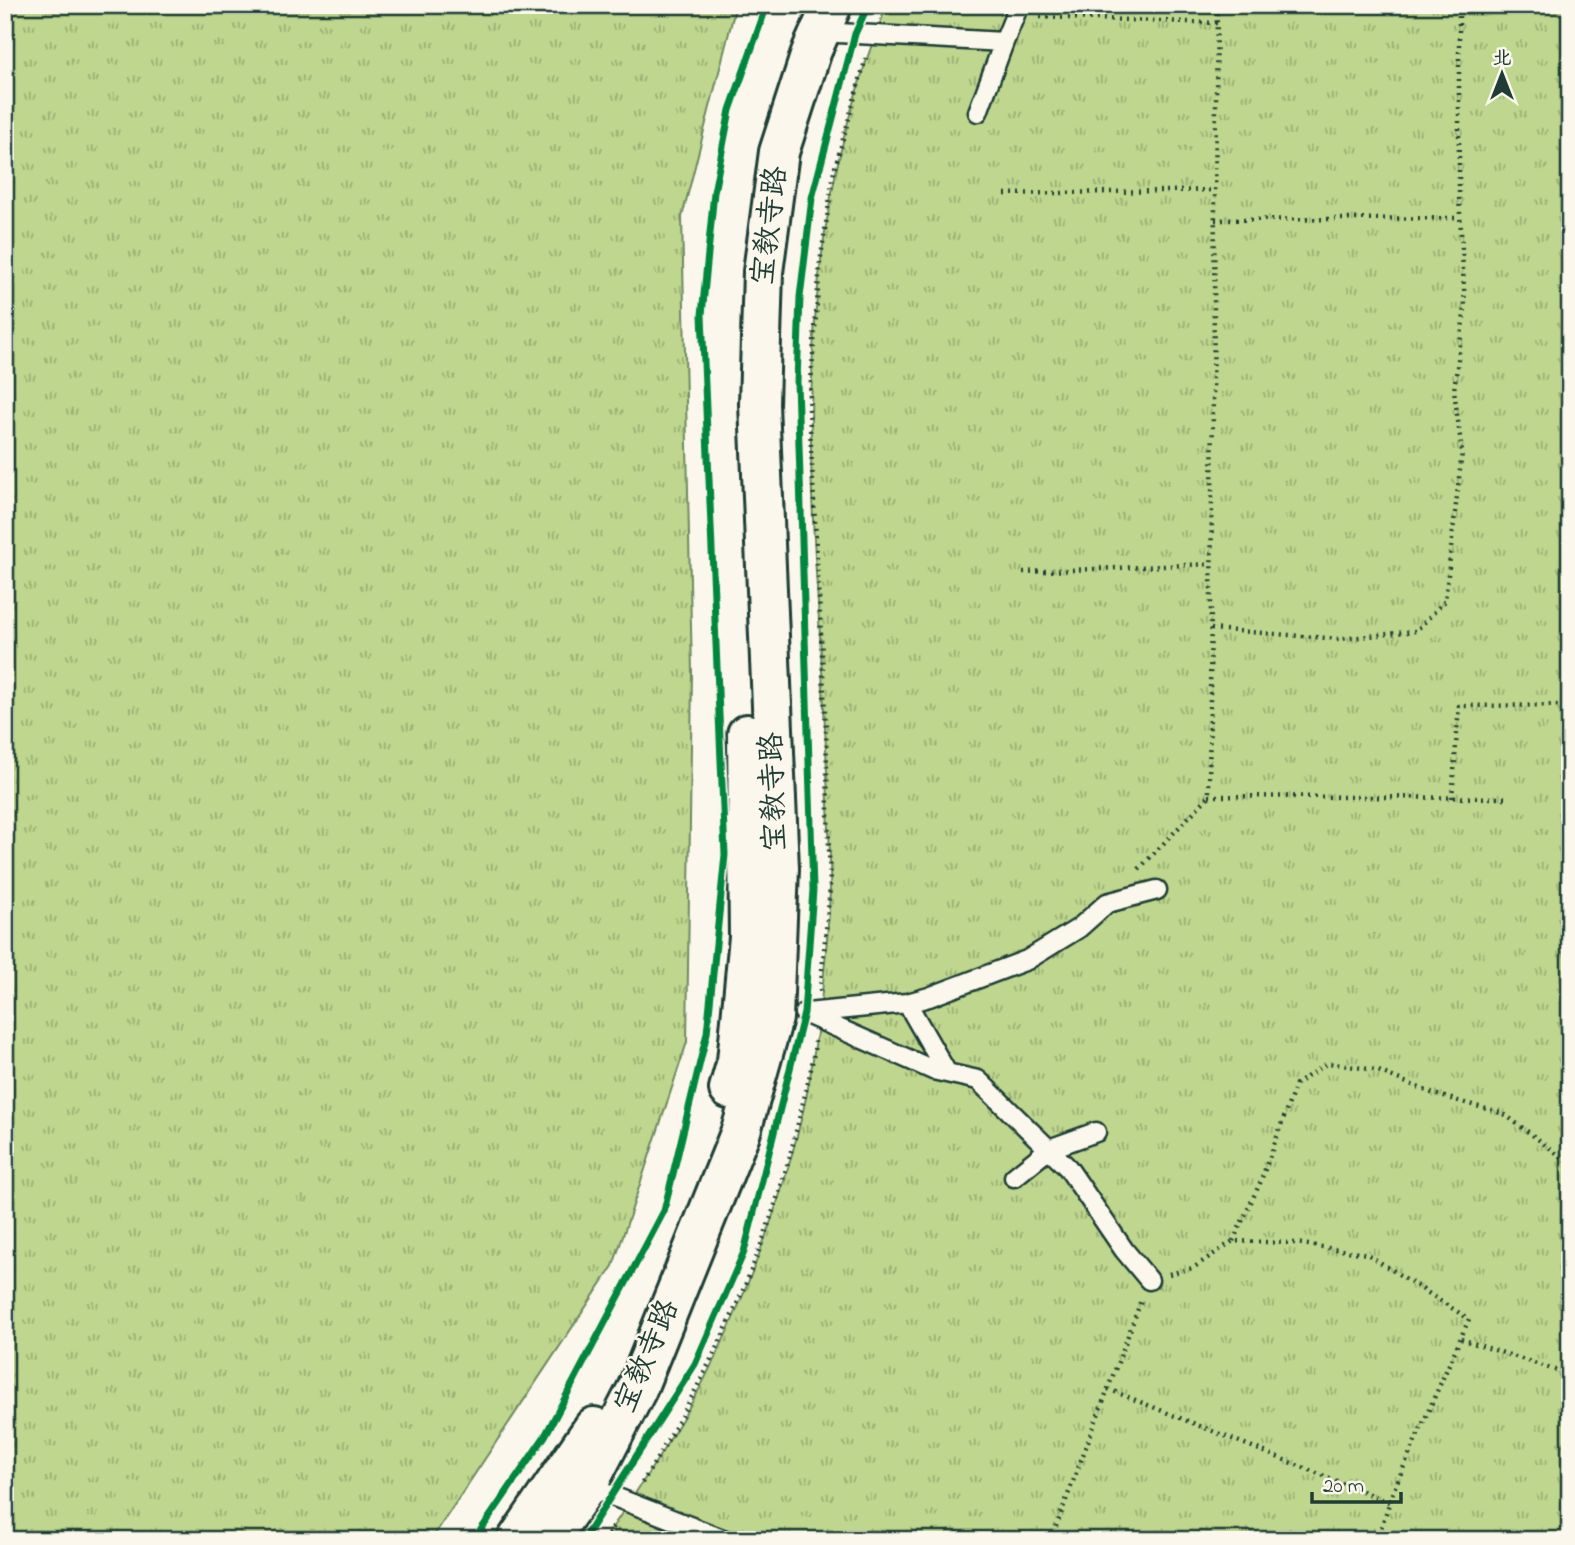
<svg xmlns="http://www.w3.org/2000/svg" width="1575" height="1545" font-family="'Indie Flower','LXGW WenKai TC',sans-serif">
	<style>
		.grass { fill: url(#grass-tufts); stroke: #6e8a60; stroke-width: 2 }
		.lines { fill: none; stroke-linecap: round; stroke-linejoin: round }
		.lane-casing { stroke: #1f3d34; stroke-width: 23 }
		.secondary-casing { stroke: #1f3d34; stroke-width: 44 }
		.path { stroke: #1f3d34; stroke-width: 4.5; stroke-dasharray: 2 5; stroke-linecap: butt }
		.lane { stroke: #fbf7ec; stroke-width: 18 }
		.secondary { stroke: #fbf7ec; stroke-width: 38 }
		.cycleway-casing { stroke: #fbf7ec; stroke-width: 11 }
		.cycleway { stroke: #00873e; stroke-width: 7 }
		.labels { text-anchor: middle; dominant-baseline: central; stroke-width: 5; stroke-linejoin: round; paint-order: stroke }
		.street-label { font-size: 30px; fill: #1f3d34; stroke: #fbf7ec }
	</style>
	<defs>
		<pattern id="grass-tufts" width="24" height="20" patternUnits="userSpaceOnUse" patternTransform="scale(1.75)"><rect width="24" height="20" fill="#bed68d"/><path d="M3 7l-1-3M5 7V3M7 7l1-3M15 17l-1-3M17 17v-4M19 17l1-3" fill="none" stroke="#9aaf74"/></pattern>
	</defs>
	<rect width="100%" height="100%" fill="#fbf7ec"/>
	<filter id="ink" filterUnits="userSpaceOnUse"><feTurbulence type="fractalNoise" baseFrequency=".0143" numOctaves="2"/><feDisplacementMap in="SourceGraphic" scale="14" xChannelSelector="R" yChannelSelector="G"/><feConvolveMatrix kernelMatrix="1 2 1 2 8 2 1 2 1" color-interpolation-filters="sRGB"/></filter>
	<g filter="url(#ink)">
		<path class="grass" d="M5,5H736L682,217L692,673L687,1042L613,1266L431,1540H5Z
			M887,5H1570V1540H604C638,1489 673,1438 702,1384C749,1293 798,1160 813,1059C822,1005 827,947 830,892C831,863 829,833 828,804C826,721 820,638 815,556C803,365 814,184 887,5Z"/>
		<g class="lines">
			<g class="lane-casing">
				<path id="lane" d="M820,32L1004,42L978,112
					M1004,42L1019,5
					M907,1003L947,1073
					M804,1013L933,1070L978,1080L1068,1168L1124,1250L1149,1280
					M807,1013L907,1003L929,997L1027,960L1079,928L1107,903L1157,890
					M1014,1177L1049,1149L1096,1132
					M584,1485L725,1540"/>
			</g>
			<g class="secondary-casing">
				<path id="secondary" d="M729,1089L737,1061L749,937L747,734
					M517,1540L594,1427
					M548,1540L587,1486L637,1389L741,1131L773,1018L779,868L759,404L763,272L779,152L812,50L832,5"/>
			</g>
			<path class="path" d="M1040,17L1217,23
				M1005,194L1215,190
				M1215,220L1460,218
				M1023,572L1211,564
				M1211,629L1340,639L1416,631L1445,601L1462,452L1454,390L1465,307L1459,195V5
				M1209,796L1508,798
				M1452,798L1459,706L1570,705
				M1139,869L1209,796L1217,5
				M820,991L830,889L826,730L809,408L820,263L834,171L866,58
				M1233,1241L1260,1183L1296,1084L1328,1063L1376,1070L1434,1094L1504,1114L1570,1163
				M1169,1274L1193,1268L1233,1241L1296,1243L1367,1254L1469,1319L1394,1489L1377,1540
				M1461,1339L1570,1375
				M1108,1389L1389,1502
				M642,1483C712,1370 769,1249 799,1119C805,1093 813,1068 815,1041
				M604,1540L616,1522
				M1051,1540L1141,1301"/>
			<use href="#lane" class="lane"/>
			<use href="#secondary" class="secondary"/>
			<g class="cycleway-casing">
				<path id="cycleway" d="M474,1540L545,1436L664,1211L707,1033L725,855L702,315L714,192L730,110L767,5
					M583,1540L695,1364L744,1252L804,1013L813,890L797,382L800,297L812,198L855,34L868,5"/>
			</g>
			<use href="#cycleway" class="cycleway"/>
		</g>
	</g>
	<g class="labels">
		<g class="street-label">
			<text transform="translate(771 226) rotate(-83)">宝教寺路</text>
			<text transform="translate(775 792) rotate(-92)">宝教寺路</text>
			<text transform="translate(648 1357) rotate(-67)">宝教寺路</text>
		</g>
	</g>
	<rect width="1575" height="1545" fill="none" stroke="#fbf7ec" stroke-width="28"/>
	<rect x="14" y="14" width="1547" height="1517" fill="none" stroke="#1f3d34" stroke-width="2.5" filter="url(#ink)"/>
	<g transform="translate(1502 74)" stroke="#fbf7ec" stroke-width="5" paint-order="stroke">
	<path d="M0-5L12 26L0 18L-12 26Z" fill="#1f3d34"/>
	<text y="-10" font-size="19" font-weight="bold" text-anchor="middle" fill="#1f3d34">北</text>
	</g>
	<path d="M1312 1492v10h89v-10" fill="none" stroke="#1f3d34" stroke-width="3.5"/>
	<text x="1323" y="1492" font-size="21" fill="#1f3d34" stroke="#fbf7ec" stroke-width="5" paint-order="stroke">20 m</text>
</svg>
